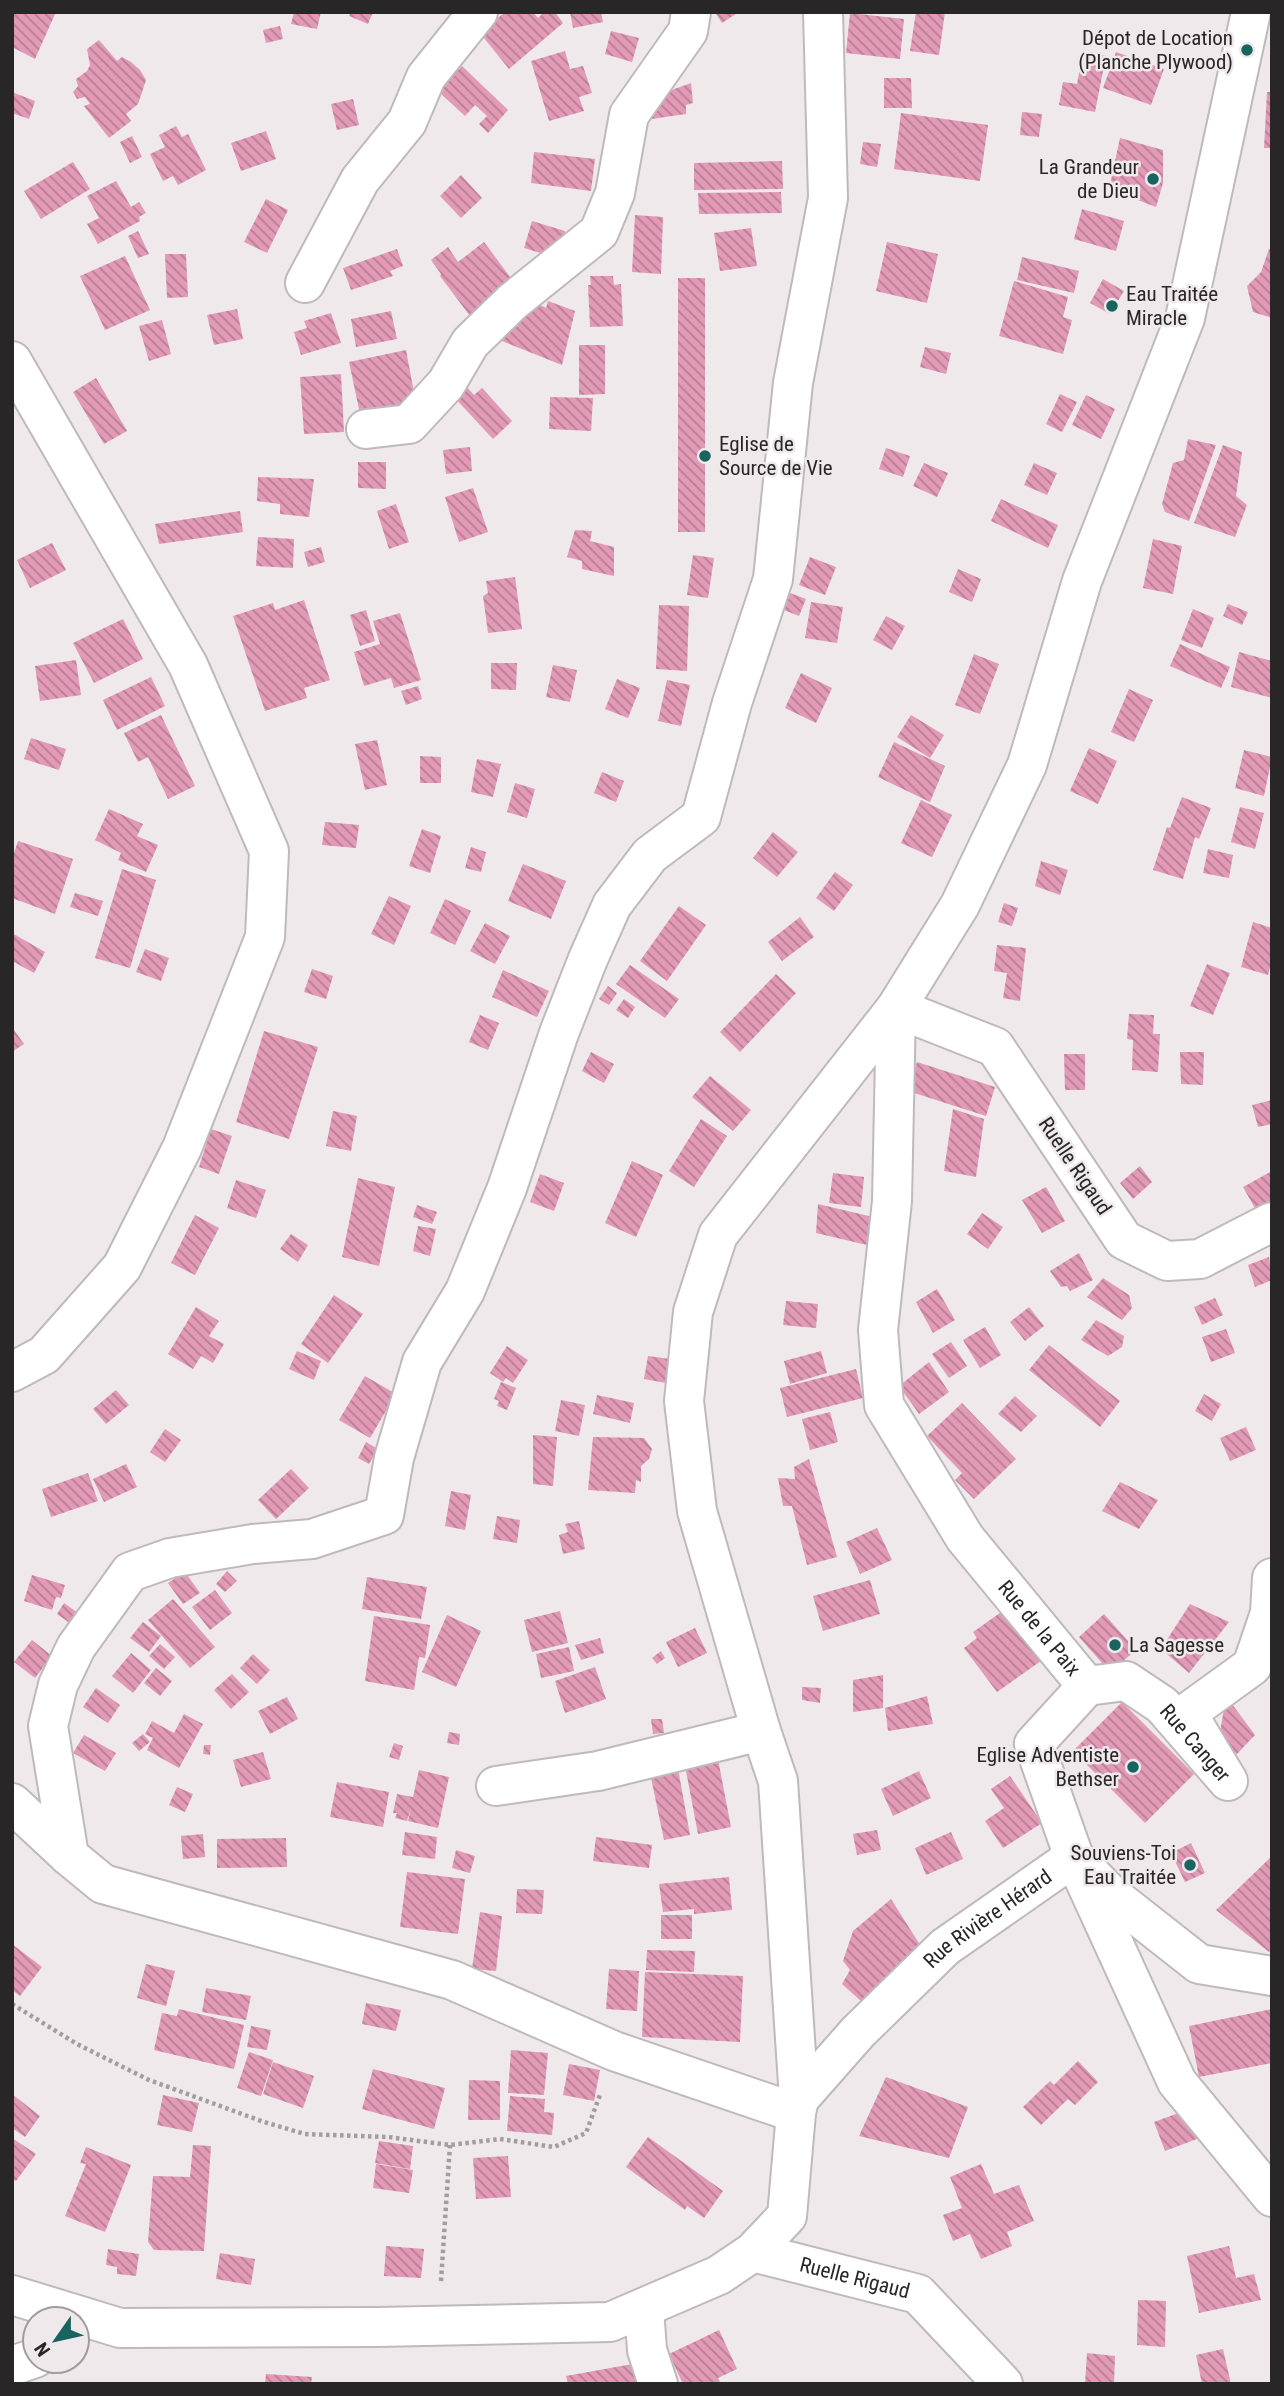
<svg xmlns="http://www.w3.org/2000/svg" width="1284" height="2396" font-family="'Roboto Condensed',sans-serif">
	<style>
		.building { fill: url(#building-back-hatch) }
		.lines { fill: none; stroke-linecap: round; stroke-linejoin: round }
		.minor-casing { stroke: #c0b9bb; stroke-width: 42 }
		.path { stroke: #a39d9f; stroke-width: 4.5; stroke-dasharray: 3.5 3.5; stroke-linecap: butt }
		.minor { stroke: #fff; stroke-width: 38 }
		.poi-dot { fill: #176460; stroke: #f0e9eb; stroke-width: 2.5 }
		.labels { text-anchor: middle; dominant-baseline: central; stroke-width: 5; stroke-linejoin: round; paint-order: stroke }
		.poi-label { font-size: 21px; fill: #292627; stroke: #f0e9eb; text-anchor: end }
		.street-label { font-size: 21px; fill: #292627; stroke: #f0e9eb }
	</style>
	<defs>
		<pattern id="building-back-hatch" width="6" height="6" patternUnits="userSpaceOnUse" patternTransform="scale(1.75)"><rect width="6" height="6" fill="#e29ab7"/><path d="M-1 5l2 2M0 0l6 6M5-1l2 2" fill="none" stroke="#b77d95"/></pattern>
	</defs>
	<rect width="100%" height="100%" fill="#f0e9eb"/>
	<path class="building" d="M12,12L55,14L35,59L12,47Z
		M294,12H321L317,29L291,24Z
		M351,12H373L368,24L349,16Z
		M505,12H533L538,18L544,12H555L563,23L509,69L480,33Z
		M570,12H601L603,22L573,28Z
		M715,12H739L722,23Z
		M916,12H945L939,55L910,51Z
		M850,13L904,19L900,59L846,53Z
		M280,26L283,39L266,43L263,30Z
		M611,31L639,38L632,62L605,54Z
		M99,40L117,61L122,57L131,62L140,70L146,80L138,104L126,114L131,121L109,138L84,106L90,104L85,97L77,99L73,92L78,86L76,79L87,71L90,65L87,49Z
		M565,51L570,69L583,66L592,93L579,97L584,111L549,121L531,61Z
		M1083,52L1106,56L1095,112L1059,105L1063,82L1077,84Z
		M1116,52L1164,69L1151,105L1103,88Z
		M462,66L508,110L488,133L479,124L487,116L475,105L465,116L438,91Z
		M884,78H911L912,108H884Z
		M691,83L693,103L686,105V114L645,120L644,100Z
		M12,92L35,101L29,119L12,113Z
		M1267,92H1272V148H1264Z
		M353,99L359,125L337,130L331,104Z
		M1022,112L1042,114L1039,137L1020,135Z
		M901,113L988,125L980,181L894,169Z
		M176,126L182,137L188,134L206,170L178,185L173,176L163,181L150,154L165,147L159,135Z
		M266,131L276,159L241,171L231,143Z
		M132,136L142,157L130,163L120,142Z
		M1120,138L1163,150V183L1156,207L1109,189Z
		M863,142L881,144L877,167L860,164Z
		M534,152L595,159L591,191L531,183Z
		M782,161L783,189L694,190V163Z
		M73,162L90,189L41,219L24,191Z
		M461,175L482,198L461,218L440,196Z
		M116,181L131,207L139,202L146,213L139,217L140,221L98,244L87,224L99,218L87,196Z
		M781,192L782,213L699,214L698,193Z
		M266,199L288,210L267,253L244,242Z
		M1082,209L1124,221L1116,251L1074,239Z
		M635,215L663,217L661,274L632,272Z
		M532,221L565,231L557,258L524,248Z
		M751,228L757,266L720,271L714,233Z
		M138,231L149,254L138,258L128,236Z
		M484,242L520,290L476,324L440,276L441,274L431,260L448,247L458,262Z
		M887,242L938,254L927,303L876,291Z
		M397,249L403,266L390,271L393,276L351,290L343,268Z
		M1269,249L1272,250V318L1253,312L1247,286L1261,272Z
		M165,254H186L188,297L167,298Z
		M125,256L150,310L105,330L80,276Z
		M1022,257L1079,271L1074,293L1017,280Z
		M590,276H613L614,285L621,284L623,326L590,327L588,285H591Z
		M678,278H705V532H678Z
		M1103,279L1124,291L1110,314L1090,303Z
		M1014,281L1068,297L1063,317L1072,320L1063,354L999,336Z
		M548,301L575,311L562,365L487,335L503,321L517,327L524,308L535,302L546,308Z
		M237,309L243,339L214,345L207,315Z
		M391,311L397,339L356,347L351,319Z
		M331,313L341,343L301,355L294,332L307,328L304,321Z
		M162,320L171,354L149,361L139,326Z
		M579,345H605V394L579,395Z
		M925,347L951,353L946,374L920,367Z
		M406,350L416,403L360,414L349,362Z
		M341,374L344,432L304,434L300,377Z
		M96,378L127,431L104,444L73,392Z
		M465,385L474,395L482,388L512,421L493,439L453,396Z
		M1060,394L1077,402L1062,432L1046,424Z
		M1086,395L1115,409L1101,439L1072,425Z
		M550,397L593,398L591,431L549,429Z
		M1188,439L1216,445L1189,521L1165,512L1162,504L1173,463L1184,460Z
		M1223,445L1242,452L1236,496L1247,505L1235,537L1194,523Z
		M470,447L472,471L446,474L443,450Z
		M886,448L910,456L903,477L879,469Z
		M358,462H386V489L358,488Z
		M924,463L948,473L937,497L913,486Z
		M1034,463L1057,473L1047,495L1024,485Z
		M258,477L314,479L309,517L280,514V504L257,501Z
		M473,488L488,532L459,542L445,497Z
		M1001,499L1058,525L1048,548L991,521Z
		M396,504L409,542L389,549L377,511Z
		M240,511L243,532L159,544L155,524Z
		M575,530L592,531L590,541L614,547V576L582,569V561L567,557Z
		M258,537L294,539L293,568L256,566Z
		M1153,539L1182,546L1173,594L1143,588Z
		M52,543L66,570L30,588L17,560Z
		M321,547L325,562L308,567L304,552Z
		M693,555L714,558L708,598L687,595Z
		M810,557L836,567L825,595L799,585Z
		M958,569L981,579L972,602L949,592Z
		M515,577L522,629L488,633L483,596L488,593L486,581Z
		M790,593L806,599L799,616L784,610Z
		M304,600L330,680L304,688L307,698L265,711L233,616L273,603L275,610Z
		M811,602L843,607L837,643L805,638Z
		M1228,604L1248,612L1242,625L1223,616Z
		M659,605L689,606L687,671L656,669Z
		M1193,609L1214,618L1202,648L1181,640Z
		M366,610L375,641L360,646L350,615Z
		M400,613L421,680L394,688L391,678L364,686L354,652L380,644L373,621Z
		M886,616L905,626L892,650L873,640Z
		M123,619L143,659L94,683L73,643Z
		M1180,644L1230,667L1221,688L1170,666Z
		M1239,652L1272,661V698L1231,687Z
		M974,654L999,664L980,714L955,705Z
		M76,660L81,695L40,701L35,666Z
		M491,663H517L516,690L491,689Z
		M553,665L577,670L570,702L546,697Z
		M801,673L832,688L816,723L785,708Z
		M151,677L165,706L117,730L103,700Z
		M617,679L640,688L628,718L605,709Z
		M667,680L690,685L681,726L658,721Z
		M418,686L422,699L406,705L401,691Z
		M1129,689L1153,700L1134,742L1111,732Z
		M161,715L195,786L168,799L148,757L138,762L124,733Z
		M911,715L944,735L930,758L897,737Z
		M31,738L66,749L59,770L24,759Z
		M377,740L387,785L365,790L355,744Z
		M894,742L945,766L930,802L878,777Z
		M1089,748L1117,761L1098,804L1070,791Z
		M1244,750L1272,757L1264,796L1235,788Z
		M420,756L441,757V783H420Z
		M477,759L501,764L493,797L471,792Z
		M602,772L624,781L616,802L594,793Z
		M515,783L535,789L527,818L507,812Z
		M1182,797L1211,808L1199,839L1195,837L1183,879L1153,870L1167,827L1170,828Z
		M921,800L952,815L932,857L901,843Z
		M1240,807L1264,813L1255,849L1231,842Z
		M109,809L143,824L137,836L158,845L146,872L118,860L121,853L95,840Z
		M325,822L359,825L356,848L322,845Z
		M422,829L441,836L430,873L409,866Z
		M773,832L798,852L777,877L753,858Z
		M18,841L73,859L55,914L12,898V859Z
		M471,847L486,852L481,872L465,868Z
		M1208,849L1233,855L1229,878L1203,873Z
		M1041,861L1068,870L1060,895L1035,886Z
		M523,864L566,881L551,919L508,901Z
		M122,869L156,880L130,968L95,958Z
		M835,872L853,885L834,911L816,898Z
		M75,893L103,901L98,916L70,907Z
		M389,896L411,906L394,945L371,934Z
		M445,899L471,911L455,945L430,933Z
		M1004,903L1018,908L1012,926L998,922Z
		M679,906L706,925L667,981L640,961Z
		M800,917L814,937L782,961L768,942Z
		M1253,922L1272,928V960L1268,975L1241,967Z
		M485,923L510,936L495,964L470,951Z
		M12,933L45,952L34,973L12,961Z
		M997,945L1026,948L1020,1001L1003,998L1007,973L994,971Z
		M145,949L169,958L161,981L136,972Z
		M1207,964L1230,973L1213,1015L1190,1006Z
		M630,965L679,999L665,1018L616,984Z
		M312,969L333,976L326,999L304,992Z
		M503,970L549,991L537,1017L492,997Z
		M776,974L796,993L740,1052L720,1032Z
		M608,986L617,993L609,1005L599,999Z
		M624,999L635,1007L628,1018L616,1010Z
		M1129,1014L1154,1015L1153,1034H1160L1158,1072L1132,1070L1133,1040L1127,1039Z
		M480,1015L499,1023L488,1050L469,1042Z
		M12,1027L24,1044L12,1052Z
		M264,1031L318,1047L289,1139L236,1122Z
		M591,1052L614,1064L604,1083L582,1071Z
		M1180,1052H1204L1203,1085L1181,1084Z
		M1064,1054H1085V1090H1065Z
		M917,1062L995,1087L986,1116L908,1091Z
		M710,1076L751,1110L733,1131L692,1097Z
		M1272,1100V1124L1258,1127L1252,1105Z
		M953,1109L984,1119L976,1177L944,1171Z
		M333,1111L357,1116L351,1151L326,1146Z
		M701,1119L727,1136L694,1187L669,1171Z
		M211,1129L232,1136L219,1174L199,1167Z
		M632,1161L663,1175L636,1237L605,1223Z
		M1140,1166L1152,1182L1133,1199L1120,1183Z
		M1272,1171V1201L1256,1210L1243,1187Z
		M833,1173L864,1177L861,1207L829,1203Z
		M540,1174L564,1183L554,1211L530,1202Z
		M358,1178L395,1187L379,1266L342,1257Z
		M236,1180L266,1190L256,1218L227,1208Z
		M1046,1187L1065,1221L1042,1233L1022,1200Z
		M818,1204L873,1217L871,1246L816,1233Z
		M417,1205L437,1212L432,1224L413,1217Z
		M982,1213L1003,1227L988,1249L967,1234Z
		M195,1215L219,1228L195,1275L171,1263Z
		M418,1226L436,1229L430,1256L413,1251Z
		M291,1234L308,1245L298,1262L280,1249Z
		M1079,1253L1093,1280L1070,1291L1067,1286L1061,1287L1050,1271Z
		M1269,1257L1272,1280L1255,1287L1248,1265Z
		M1103,1278L1129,1295L1132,1308L1122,1320L1087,1297Z
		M937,1289L955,1320L933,1333L916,1302Z
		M334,1295L363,1314L328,1363L301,1344Z
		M1215,1298L1223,1315L1202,1325L1194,1307Z
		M786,1301L818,1304L816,1328L783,1325Z
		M196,1307L219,1321L209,1336L224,1344L213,1363L201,1356L193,1369L168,1354Z
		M1029,1307L1044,1326L1025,1341L1010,1322Z
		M1096,1320L1124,1336L1122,1347L1108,1356L1081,1340Z
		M985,1327L1001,1355L980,1368L963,1340Z
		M1226,1329L1235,1353L1211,1362L1202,1337Z
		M951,1342L967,1366L949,1378L932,1354Z
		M1049,1345L1120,1401L1100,1427L1029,1370Z
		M507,1346L528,1360L513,1383L506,1378L503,1382L490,1373Z
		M297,1351L321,1361L314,1380L289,1369Z
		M821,1351L827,1373L790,1384L784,1361Z
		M648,1356L670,1359L666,1383L644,1379Z
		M929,1362L949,1392L919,1414L899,1386Z
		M856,1369L863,1398L787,1417L780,1388Z
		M365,1376L396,1394L370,1438L339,1420Z
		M501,1382L516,1388L507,1410L497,1406L499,1401L494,1399Z
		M116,1390L129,1405L106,1424L93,1409Z
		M1204,1394L1221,1404L1212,1421L1195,1411Z
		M597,1395L634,1403L630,1423L593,1414Z
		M1015,1396L1037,1416L1021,1432L998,1414Z
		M561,1400L585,1405L579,1436L555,1431Z
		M962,1403L1016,1459L974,1499L955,1480L962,1473L927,1436Z
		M830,1412L838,1442L810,1450L802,1419Z
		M1246,1427L1256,1450L1230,1461L1220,1438Z
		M165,1429L181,1440L165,1462L150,1452Z
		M533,1435L557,1437L553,1486L533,1484Z
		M593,1437L644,1438L652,1449L649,1459L641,1466V1482L636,1480L635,1493L588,1490Z
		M366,1442L378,1449L369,1464L358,1458Z
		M809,1459L837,1557L807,1565L792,1506H783L778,1478L795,1479L794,1467Z
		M126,1464L137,1487L104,1502L93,1479Z
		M291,1469L309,1488L276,1519L258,1500Z
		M88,1473L98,1501L51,1517L42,1489Z
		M1120,1482L1158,1500L1139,1529L1102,1511Z
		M451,1491L471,1495L465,1530L445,1526Z
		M497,1516L520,1520L517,1543L493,1539Z
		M579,1521L585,1549L563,1554L559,1535L568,1532L565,1524Z
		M877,1528L892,1560L860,1574L846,1542Z
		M227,1571L237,1581L225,1592L216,1584Z
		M185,1572L200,1593L183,1604L168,1583Z
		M32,1575L65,1585L61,1598L56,1597L52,1610L24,1601Z
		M367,1577L427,1587L421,1619L362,1609Z
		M870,1580L880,1614L823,1631L813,1596Z
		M215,1590L232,1613L210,1630L192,1607Z
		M173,1599L215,1647L190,1668L148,1620Z
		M64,1603L78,1613L71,1624L57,1614Z
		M1190,1604L1229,1622L1189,1673L1161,1649Z
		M1007,1608L1041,1661L997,1692L964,1648L977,1638L973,1632Z
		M560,1611L568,1643L532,1652L524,1620Z
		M1104,1614L1136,1650L1110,1672L1079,1637Z
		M447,1615L481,1631L456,1687L422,1672Z
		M374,1616L430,1625L425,1658L419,1657L414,1690L365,1681Z
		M143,1622L161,1636L149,1652L130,1638Z
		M695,1628L707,1653L678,1667L666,1642Z
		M600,1638L604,1653L581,1660L575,1645Z
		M32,1640L52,1656L35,1678L14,1662Z
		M160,1644L175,1657L164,1669L149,1656Z
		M569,1647L574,1671L541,1678L536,1654Z
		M661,1651L665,1658L657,1664L652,1658Z
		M131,1653L151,1670L133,1693L112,1676Z
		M253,1654L270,1670L257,1684L240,1668Z
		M595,1667L606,1699L565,1713L555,1681Z
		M156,1668L172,1681L160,1696L144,1683Z
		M232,1674L249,1692L231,1709L214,1690Z
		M883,1675V1708L853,1712V1680Z
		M802,1687L821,1688L820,1703L802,1700Z
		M96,1688L120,1705L108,1723L83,1707Z
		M927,1696L933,1724L888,1731L885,1708Z
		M1226,1696L1255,1735L1237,1754L1219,1739Z
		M287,1697L298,1719L270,1734L258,1711Z
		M1122,1702L1194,1774L1145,1823L1073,1751Z
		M184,1714L203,1724L179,1768L147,1750L153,1738L145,1734L152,1721L174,1733Z
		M651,1719H662L664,1733L653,1734Z
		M449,1732L460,1734L459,1745L447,1743Z
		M143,1734L150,1742L139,1751L132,1743Z
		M84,1735L116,1753L105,1771L73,1753Z
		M394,1743L403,1746L399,1760L389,1757Z
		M204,1745H211L210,1755L203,1754Z
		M716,1749L731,1827L698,1834L683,1755Z
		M263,1752L271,1779L241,1787L233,1760Z
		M677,1763L690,1835L664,1840L649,1768Z
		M419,1770L449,1777L438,1828L408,1821L411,1808L407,1821L395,1818L397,1813H393L397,1794L413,1797Z
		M919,1771L931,1798L893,1816L881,1789Z
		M1010,1776L1042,1823L1003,1848L985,1821L1004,1808L991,1789Z
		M337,1782L389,1792L383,1827L330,1817Z
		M177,1787L193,1794L185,1812L169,1805Z
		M877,1830L881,1850L857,1855L853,1834Z
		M405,1832L437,1837L435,1859L402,1855Z
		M951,1832L963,1859L926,1875L915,1848Z
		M203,1834L205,1857L183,1859L181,1836Z
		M596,1837L652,1845L649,1868L593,1861Z
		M286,1838L287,1867L217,1868V1839Z
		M1191,1843L1205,1873L1185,1882L1171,1853Z
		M456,1850L475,1856L470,1873L452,1868Z
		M1272,1856V1948L1269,1952L1216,1910Z
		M407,1872L465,1879L458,1934L400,1927Z
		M729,1877L732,1910L694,1914V1909L663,1912L659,1884Z
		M517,1889L544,1890L542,1914L516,1913Z
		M891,1899L922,1948L862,2002L842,1984L850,1970L843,1961L853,1931Z
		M480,1912L502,1916L496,1971L472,1969Z
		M661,1915H692V1939H661Z
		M12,1944L42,1967L20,1996L12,1990Z
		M647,1950L695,1951L694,1972L646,1970Z
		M146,1964L175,1971L166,2006L137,1998Z
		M609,1969L639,1971L637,2011L606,2009Z
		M645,1972L743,1976L740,2042L642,2037Z
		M206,1988L251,1996L246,2020L202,2012Z
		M366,2003L401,2010L396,2031L362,2024Z
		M179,2009L244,2025L234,2069L154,2050L162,2013L177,2016Z
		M1272,2009V2063L1199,2077L1189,2026Z
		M251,2026L271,2030L267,2050L247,2047Z
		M511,2050L548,2053L544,2095L508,2093Z
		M249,2052L273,2060L261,2096L237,2088Z
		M1078,2061L1098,2082L1075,2105L1068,2099L1041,2125L1023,2107L1050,2081L1054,2085Z
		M273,2062L314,2076L303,2108L263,2094Z
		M569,2064L600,2070L594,2101L563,2095Z
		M373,2069L445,2088L434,2129L362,2109Z
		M886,2077L968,2107L949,2158L859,2136Z
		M469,2080L500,2081V2120H468Z
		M12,2094L40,2116L25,2137L12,2128Z
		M163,2095L199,2103L192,2132L157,2125Z
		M510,2096L545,2099L544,2112L554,2113L552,2135L507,2131Z
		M1192,2108L1202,2137L1165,2151L1154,2122Z
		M648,2137L723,2191L704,2218L687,2206L685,2210L626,2167Z
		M12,2138L36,2154L16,2181L12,2179Z
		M379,2141L413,2146L410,2169L375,2163Z
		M193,2145L211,2146L204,2251L154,2250L148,2242L153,2176L190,2177Z
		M86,2147L131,2165L105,2232L65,2216L86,2164L80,2163Z
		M508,2156L511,2197L476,2199L473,2158Z
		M376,2164L413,2170L409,2193L373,2188Z
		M981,2164L994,2194L1019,2185L1034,2221L1007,2232L1012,2246L981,2259L970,2234L953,2241L943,2215L962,2208L950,2177Z
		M386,2246L424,2249L421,2278L384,2276Z
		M1229,2246L1236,2278L1254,2274L1261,2300L1199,2313L1187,2256Z
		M108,2249L139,2254L136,2276L117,2274V2267L106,2265Z
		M220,2253L255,2259L251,2285L216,2279Z
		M1138,2300L1166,2301L1165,2347L1137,2345Z
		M719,2330L737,2369L718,2378L721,2384H683L669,2354Z
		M1223,2349L1231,2384H1202L1196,2355Z
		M1087,2353L1115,2356L1114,2384H1085Z
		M649,2361L653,2384H568L566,2376Z
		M266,2374L312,2377L311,2384H265Z"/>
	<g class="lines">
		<g class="minor-casing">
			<g id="minor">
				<path d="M305,283L360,180L407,122L426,77L478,12"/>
				<path d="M12,361L188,665L269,851L265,937L182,1148L122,1267L44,1355L12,1372"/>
				<path d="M366,429L409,424L446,384L470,343L512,302L599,232L615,193L629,115L688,31L691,12"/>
				<path id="s1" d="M1272,1222L1200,1259L1167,1261L1124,1240L995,1047L896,1008L892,1201L878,1330L884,1405L965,1538L1087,1686L1034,1744L1074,1857L1177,2082L1272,2197"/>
				<path id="s2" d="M1087,1686L1126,1681L1162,1705L1228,1781L1187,1713L1252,1666L1270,1613L1272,1578"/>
				<path d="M496,1786L598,1771L761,1731"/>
				<path d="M12,1803L69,1856L103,1884L452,1980L614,2051L796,2113"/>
				<path d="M69,1856L48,1726L58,1685L76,1647L130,1572L170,1558L253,1544L312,1539L384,1515L394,1458L422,1362L465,1291L507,1188L559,1033L588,959L612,905L650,855L701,817L732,703L773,579L793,383L828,198L823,12"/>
				<path id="s3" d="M799,2099L858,2032L945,1947L1074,1857L1110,1894L1199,1964L1272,1976"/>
				<path id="s4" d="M753,2252L918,2294L1003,2384"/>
				<path d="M12,2295L120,2328L377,2327L610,2322L719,2275L753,2252L787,2216L796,2113L799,2099L778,1781L761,1731L697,1511L684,1401L693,1312L718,1235L896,1008L960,905L1027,765L1082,581L1185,318L1251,12"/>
				<path d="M644,2309L647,2350L658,2384"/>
				<path d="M12,2366L35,2358"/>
			</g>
		</g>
		<path class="path" d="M12,2004L77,2044L149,2080L264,2122L305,2134L388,2137L450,2145L500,2139L554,2147L586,2133L601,2092
			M441,2281L450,2145"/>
		<use href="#minor" class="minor"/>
	</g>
	<g class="poi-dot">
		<circle cx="1247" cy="50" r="7"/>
		<circle cx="1153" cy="179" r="7"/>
		<circle cx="1112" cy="306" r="7"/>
		<circle cx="705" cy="456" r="7"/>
		<circle cx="1115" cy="1645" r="7"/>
		<circle cx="1133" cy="1767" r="7"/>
		<circle cx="1190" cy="1865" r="7"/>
	</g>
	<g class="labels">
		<g class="poi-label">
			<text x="1233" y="38">Dépot de Location<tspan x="1233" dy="24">(Planche Plywood)</tspan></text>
			<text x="1139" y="167">La Grandeur<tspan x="1139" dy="24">de Dieu</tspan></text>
			<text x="1126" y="294" text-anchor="start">Eau Traitée<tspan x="1126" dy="24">Miracle</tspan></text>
			<text x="719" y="444" text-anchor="start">Eglise de<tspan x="719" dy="24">Source de Vie</tspan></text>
			<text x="1129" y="1645" text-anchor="start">La Sagesse</text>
			<text x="1119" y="1755">Eglise Adventiste<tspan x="1119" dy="24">Bethser</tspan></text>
			<text x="1176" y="1853">Souviens-Toi<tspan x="1176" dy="24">Eau Traitée</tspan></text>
		</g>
		<g class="street-label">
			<text transform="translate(1075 1166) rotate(56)">Ruelle Rigaud</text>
			<text stroke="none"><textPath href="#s1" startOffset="1171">Rue de la Paix</textPath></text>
			<text stroke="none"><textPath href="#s2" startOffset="133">Rue Canger</textPath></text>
			<text stroke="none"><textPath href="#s3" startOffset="262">Rue Rivière Hérard</textPath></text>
			<text stroke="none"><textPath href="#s4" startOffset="105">Ruelle Rigaud</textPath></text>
		</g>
	</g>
	<rect width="1284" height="2396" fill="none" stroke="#292627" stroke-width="28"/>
	<g transform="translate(56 2340) rotate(236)"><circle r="33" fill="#f0e9eb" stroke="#a09b9d" stroke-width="2"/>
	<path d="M0-5L12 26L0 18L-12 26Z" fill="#176460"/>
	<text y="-10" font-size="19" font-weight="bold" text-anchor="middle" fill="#292627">N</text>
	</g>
</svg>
